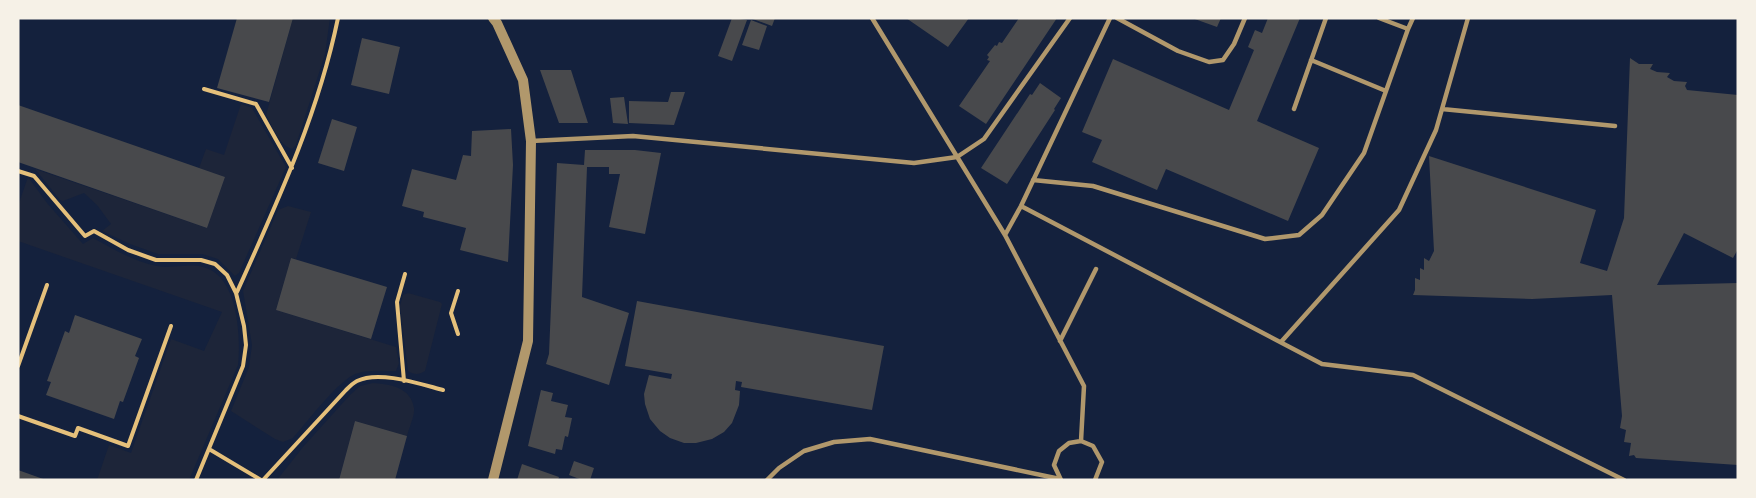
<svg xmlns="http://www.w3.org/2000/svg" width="1756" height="498" font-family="Commissioner,sans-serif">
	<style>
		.green { fill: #1d2539 }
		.building { fill: #48494c }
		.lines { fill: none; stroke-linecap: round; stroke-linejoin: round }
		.path { stroke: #e5c07b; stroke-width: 4 }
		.service { stroke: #b1986c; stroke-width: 4.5 }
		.tertiary { stroke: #b1986c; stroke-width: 10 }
	</style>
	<rect width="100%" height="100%" fill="#14213d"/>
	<path class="green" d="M293,18H330L325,54L296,145L292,149C279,145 273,127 266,115Z
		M241,104L252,108L286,167L239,273L235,276L218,259L202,254H158L130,244L102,231L111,224L97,205L84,193L63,201L60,200L35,169L207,228L225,177L199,168L206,149L224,155Z
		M28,177L47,203L83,244L93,238C113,249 135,262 157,266C172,269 189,263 203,267C238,275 241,336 238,365L189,480H97L109,445L131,453L171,339L204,351L222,312L18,241V206Z
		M288,206L311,212L296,259L291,258L276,310L396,347L399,363L396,371C383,371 366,369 353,375C334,386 308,421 293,438L283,442L275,439L231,411L249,367L252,345L243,291L278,210Z
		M408,293L440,302L442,304L425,371C419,375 414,375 408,371L400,306L403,295Z
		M373,383C389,384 411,387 414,408C415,415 409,428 407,436L355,421L339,480H277L303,447L350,395L360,386Z"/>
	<path class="building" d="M237,18H293L269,102L217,88Z
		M732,18L747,20L732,61L718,56Z
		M750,18H775L772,26Z
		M906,18H969L948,47Z
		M1019,18H1057L986,124L959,106L990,61L987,60L989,57L987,55L995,45L997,46L999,42L1002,43Z
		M1192,18H1221L1217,27Z
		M1268,18H1300L1257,121L1319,148L1288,221L1166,169L1157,190L1092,162L1102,140L1082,132L1113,59L1229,110L1254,50L1248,47L1255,30L1262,33Z
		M751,20L767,26L759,50L742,45Z
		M362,38L400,47L389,94L351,85Z
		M1630,58L1639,64H1653L1650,69L1657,72L1670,73L1667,77L1674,81L1687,82L1685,86L1687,90L1738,95V249L1733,258L1684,233L1657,285L1738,283V465L1636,458L1634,455L1629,456L1631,443L1624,442L1626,430L1620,428L1622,416L1612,295L1532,299L1413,295L1415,290V278L1420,280V268L1424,270V258L1429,261L1434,251L1429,156L1596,210L1580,263L1607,271L1624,218Z
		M540,70H571L588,123H559Z
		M1040,83L1061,98L1054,109L1055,110L1007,184L981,168L1030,94L1032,95Z
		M671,92H685L674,125L629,123V101L668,102Z
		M624,97L628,124L613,123L610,98Z
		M18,105L225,177L207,228L18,162Z
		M332,119L357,127L344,171L318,163Z
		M511,129L513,165L508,262L460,250L466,228L423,217L424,212L402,206L412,169L456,180L463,155L471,156L472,131Z
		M585,150H635L661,153L645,234L609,227L620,174H609V167H587L582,297L629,313L609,385L546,364L549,354L557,163L584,165Z
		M291,258L387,287L371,339L276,310Z
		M637,301L884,346L872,410L741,387L742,382L736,381L735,390L740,391L739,405L732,423L724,432L712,439L696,443H684L670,438L660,431L650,419L645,404L644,394L649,375L671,379L672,374L625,366Z
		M75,315L142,339L135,356L139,358L123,402L120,401L114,419L46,395L51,382L47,381L65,331L69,333Z
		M541,390L553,393L551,401L568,405L565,417L572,418L568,437L565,436L562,450L556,449L555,454L528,446Z
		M355,421L407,436L395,480H339Z
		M574,461L594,468L590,480H582L569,475Z
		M522,464L559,477L558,480H517Z
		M18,470L46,480H18Z"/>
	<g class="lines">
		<path class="path" d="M204,89L256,104L292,168
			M18,171L34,176L85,236L94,231L128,250L156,260H201L215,264L227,275L236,293L244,326L246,345L243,366L196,480
			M237,292C277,203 318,115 338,18
			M458,334L451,313L458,291
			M18,366L47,285
			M404,381L397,302L405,274
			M18,416L75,436L78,428L128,446L171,326
			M209,449L261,480
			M263,480L346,390C349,387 353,383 357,381C379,370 420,384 443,390"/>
		<path class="service" d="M872,18L1005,235L1084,386L1081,441
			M1117,18L1178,51L1209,62L1223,60L1234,44L1245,18
			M1379,18L1408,29L1413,18
			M1311,60L1386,91
			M1294,109L1326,18
			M1442,109L1615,126
			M531,141L633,136L914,163L957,157L984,139L1070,18
			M1033,180L1093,186L1265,239L1299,235L1322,215L1364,153L1408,29
			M1021,206L1322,364L1413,375L1624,480
			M1005,235L1021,206L1110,18
			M1060,341L1096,269
			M1281,342L1399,210L1436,130L1468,18
			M767,480L779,468L804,451L834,442L870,439L1060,479
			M1061,480L1054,465L1059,451L1069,443L1081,441L1093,446L1102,462L1095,480"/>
		<path class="tertiary" d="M493,480L528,341L531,141L523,80L497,23L493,18"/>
	</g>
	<rect width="1756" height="498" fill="none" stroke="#f6f1e7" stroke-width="39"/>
</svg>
